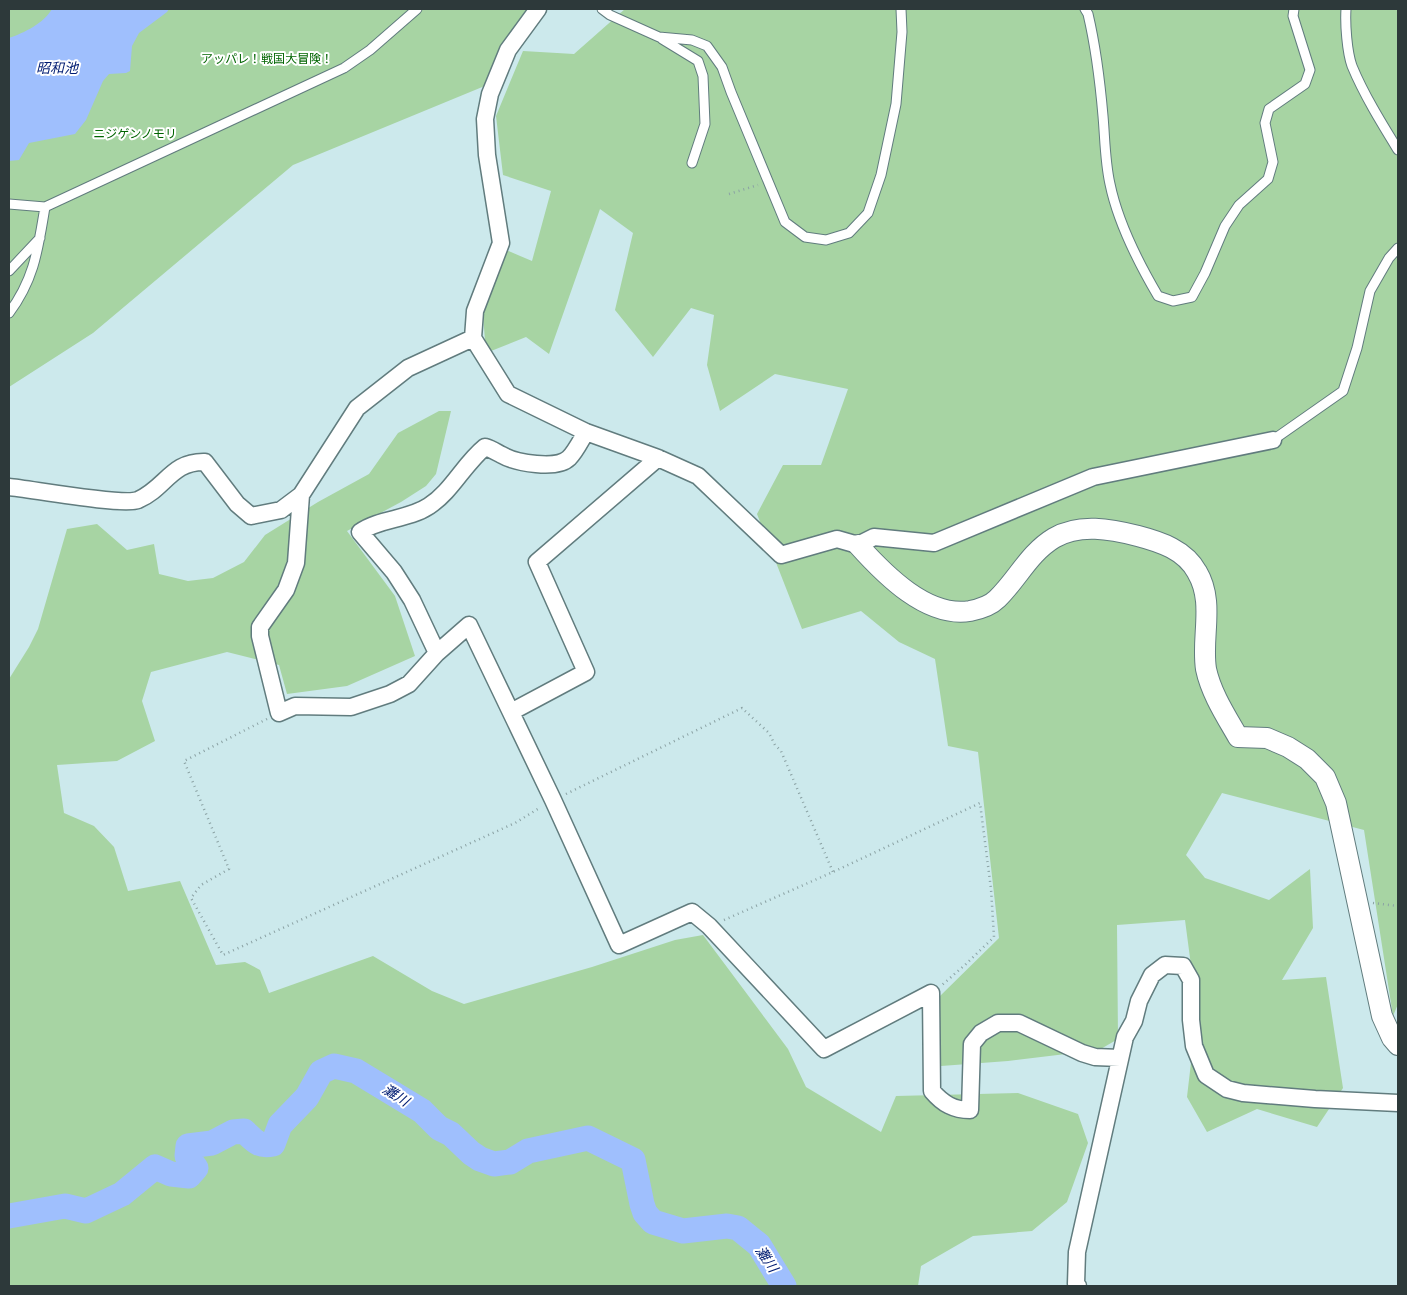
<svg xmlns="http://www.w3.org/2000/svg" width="1407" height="1295" font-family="Arial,'Noto Sans JP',sans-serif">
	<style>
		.green { fill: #a7d4a3 }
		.water { fill: #9fbffd }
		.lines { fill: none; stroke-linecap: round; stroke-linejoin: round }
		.river { stroke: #9fbffd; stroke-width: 25 }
		.service-casing { stroke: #617c7e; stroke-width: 11 }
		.minor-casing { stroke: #617c7e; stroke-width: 19 }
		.tertiary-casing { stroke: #617c7e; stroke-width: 22 }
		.path { stroke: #8ba2a4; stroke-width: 2.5; stroke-dasharray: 1 4; stroke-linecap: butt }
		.service { stroke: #fff; stroke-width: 9 }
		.minor { stroke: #fff; stroke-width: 16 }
		.tertiary { stroke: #fff; stroke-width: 20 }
		.labels { text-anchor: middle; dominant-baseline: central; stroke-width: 4; stroke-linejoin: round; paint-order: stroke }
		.park-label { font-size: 12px; fill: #006400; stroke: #fff }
		.water-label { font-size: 14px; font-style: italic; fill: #011c72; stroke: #fff }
	</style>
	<rect width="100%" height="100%" fill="#cce9ec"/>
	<path class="green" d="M9,9H544L492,83L293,165L93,333L9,387Z
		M625,9H1398V1004L1393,1016L1364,830L1222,793L1186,855L1205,878L1269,900L1310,869L1313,928L1282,980L1326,977L1343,1088L1317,1127L1257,1109L1207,1132L1187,1097L1197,1011L1185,920L1117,925L1118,1039L1099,1050L1008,1061L941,1066L939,997L999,938L978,752L948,746L935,659L899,642L861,611L802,629L757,514L783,465H821L848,389L775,374L720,411L707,365L714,315L691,308L653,357L615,310L633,233L600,209L549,354L526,337L486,353L483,315L506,250L532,261L551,191L503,175L496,116L523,51L574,54Z
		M439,411H451L436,474L426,486L401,502L347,531L395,596L415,656L347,686L287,694L279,665L227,652L151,672L142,701L155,741L117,761L57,765L64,813L94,826L114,847L128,891L180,881L216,965L245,962L260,970L269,993L373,956L432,991L464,1004L592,967L675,940L703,935L788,1049L806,1087L881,1132L896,1096L1018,1093L1078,1114L1088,1143L1067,1202L1032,1231L973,1236L921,1266L918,1286H9V679L29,647L38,629L67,529L97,524L127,550L154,544L159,574L188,581L213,578L244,562L265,535L318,502L369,474L398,433Z"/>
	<path class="water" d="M52,9H169L167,12L139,33L132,46L130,71L126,73L109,74L103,81L86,120L75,134L29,143L19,160L9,161V38C24,33 44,23 52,9Z"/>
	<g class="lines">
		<path class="river" d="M9,1216L65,1206L86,1211L122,1194L155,1167L171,1174L189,1176L196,1168L187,1156L188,1146L212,1143L233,1132L244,1131C255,1141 258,1147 273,1144L280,1125L307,1097L321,1072L334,1066L356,1071L422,1111L439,1128L451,1134L471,1153L480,1159L494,1164L510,1162L528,1151L588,1138L633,1160L642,1204L645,1213L653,1222L683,1231L727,1226L738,1228L759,1245L784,1286"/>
		<g class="service-casing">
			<path id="service" d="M602,9L610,15L659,37L692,40L707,46L722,67L731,92L785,222L805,237L826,240L849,233L868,213L881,175L896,104L902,32L901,9
				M1085,9L1088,14C1096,48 1100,81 1103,116C1105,139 1105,162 1110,184C1118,223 1138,262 1158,296L1173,301L1192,297L1205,273L1225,226L1239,205L1268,179L1273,162L1265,123L1269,109L1305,84L1310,70L1293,16L1294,9
				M1346,9C1345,24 1347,52 1352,66C1364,95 1382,124 1398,150
				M662,39L698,61L703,76L705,124L692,163
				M9,204L45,207L344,68L370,50L417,9
				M9,271L40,238
				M9,313C35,278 38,248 45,207
				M1273,440L1343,391L1357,348L1370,291L1389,258L1398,248"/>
		</g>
		<g class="minor-casing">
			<path id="minor" d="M538,9L508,50L490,94L485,119L487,155L501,243L475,311L473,338L508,394L586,432L658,458L698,476L781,555L837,539L858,545L874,537L934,543L1093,477L1273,440
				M9,487C30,489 123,506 138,500C166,488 171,461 205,462L237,504L251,516L281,510L301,495L357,408L408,368L473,338
				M301,495L296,563L286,590L260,627V636L279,713L295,706L351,707L390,694L409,684L437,653L469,625L553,800L619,945L692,912L709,926L824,1049L931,993L932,1091C943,1104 954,1110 970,1110L972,1044L981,1033L998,1023H1019L1082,1053L1095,1057L1120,1058
				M437,653L412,600L394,572L360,532C380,518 408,520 429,506C452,491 464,464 485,447C492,449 496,452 502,455C516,463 557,470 569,458C576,451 581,440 586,432
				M511,712L586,672L537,562L658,458
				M1078,1286L1076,1284L1077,1252L1125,1037L1134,1021L1139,1001L1152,975L1165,965L1183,966L1191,980V1020L1194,1046L1206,1075L1227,1089L1243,1093L1315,1099L1398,1103"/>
		</g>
		<g class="tertiary-casing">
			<path id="tertiary" d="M858,545C885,575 927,618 970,611C980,609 990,606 997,599C1017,580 1029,553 1054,538C1079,523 1111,529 1138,536C1161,542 1185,550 1197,572C1215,602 1201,637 1206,669C1211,693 1226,716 1238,737L1267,738L1288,747L1307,759L1325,777L1336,803L1382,1016L1392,1038L1398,1045"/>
		</g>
		<path class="path" d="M729,194L758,185
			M267,719L184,761L229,869L201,885L191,898L223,955L515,823L541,807
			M566,794L742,708L769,733L775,745L781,751L833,872
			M1373,903L1398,906
			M724,920L833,872L980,803L991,889L994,937L966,964L942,985"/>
		<use href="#service" class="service"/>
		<use href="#minor" class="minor"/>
		<use href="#tertiary" class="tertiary"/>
	</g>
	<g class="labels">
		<g class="park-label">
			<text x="267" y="59">アッパレ！戦国大冒険！</text>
			<text x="135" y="134">ニジゲンノモリ</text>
		</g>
		<g class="water-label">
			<text x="57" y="68">昭和池</text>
			<text transform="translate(396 1095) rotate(32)">灘川</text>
			<text transform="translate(767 1259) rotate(56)">灘川</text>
		</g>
	</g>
	<rect width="1407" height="1295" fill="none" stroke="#2d393a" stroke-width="20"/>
</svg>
